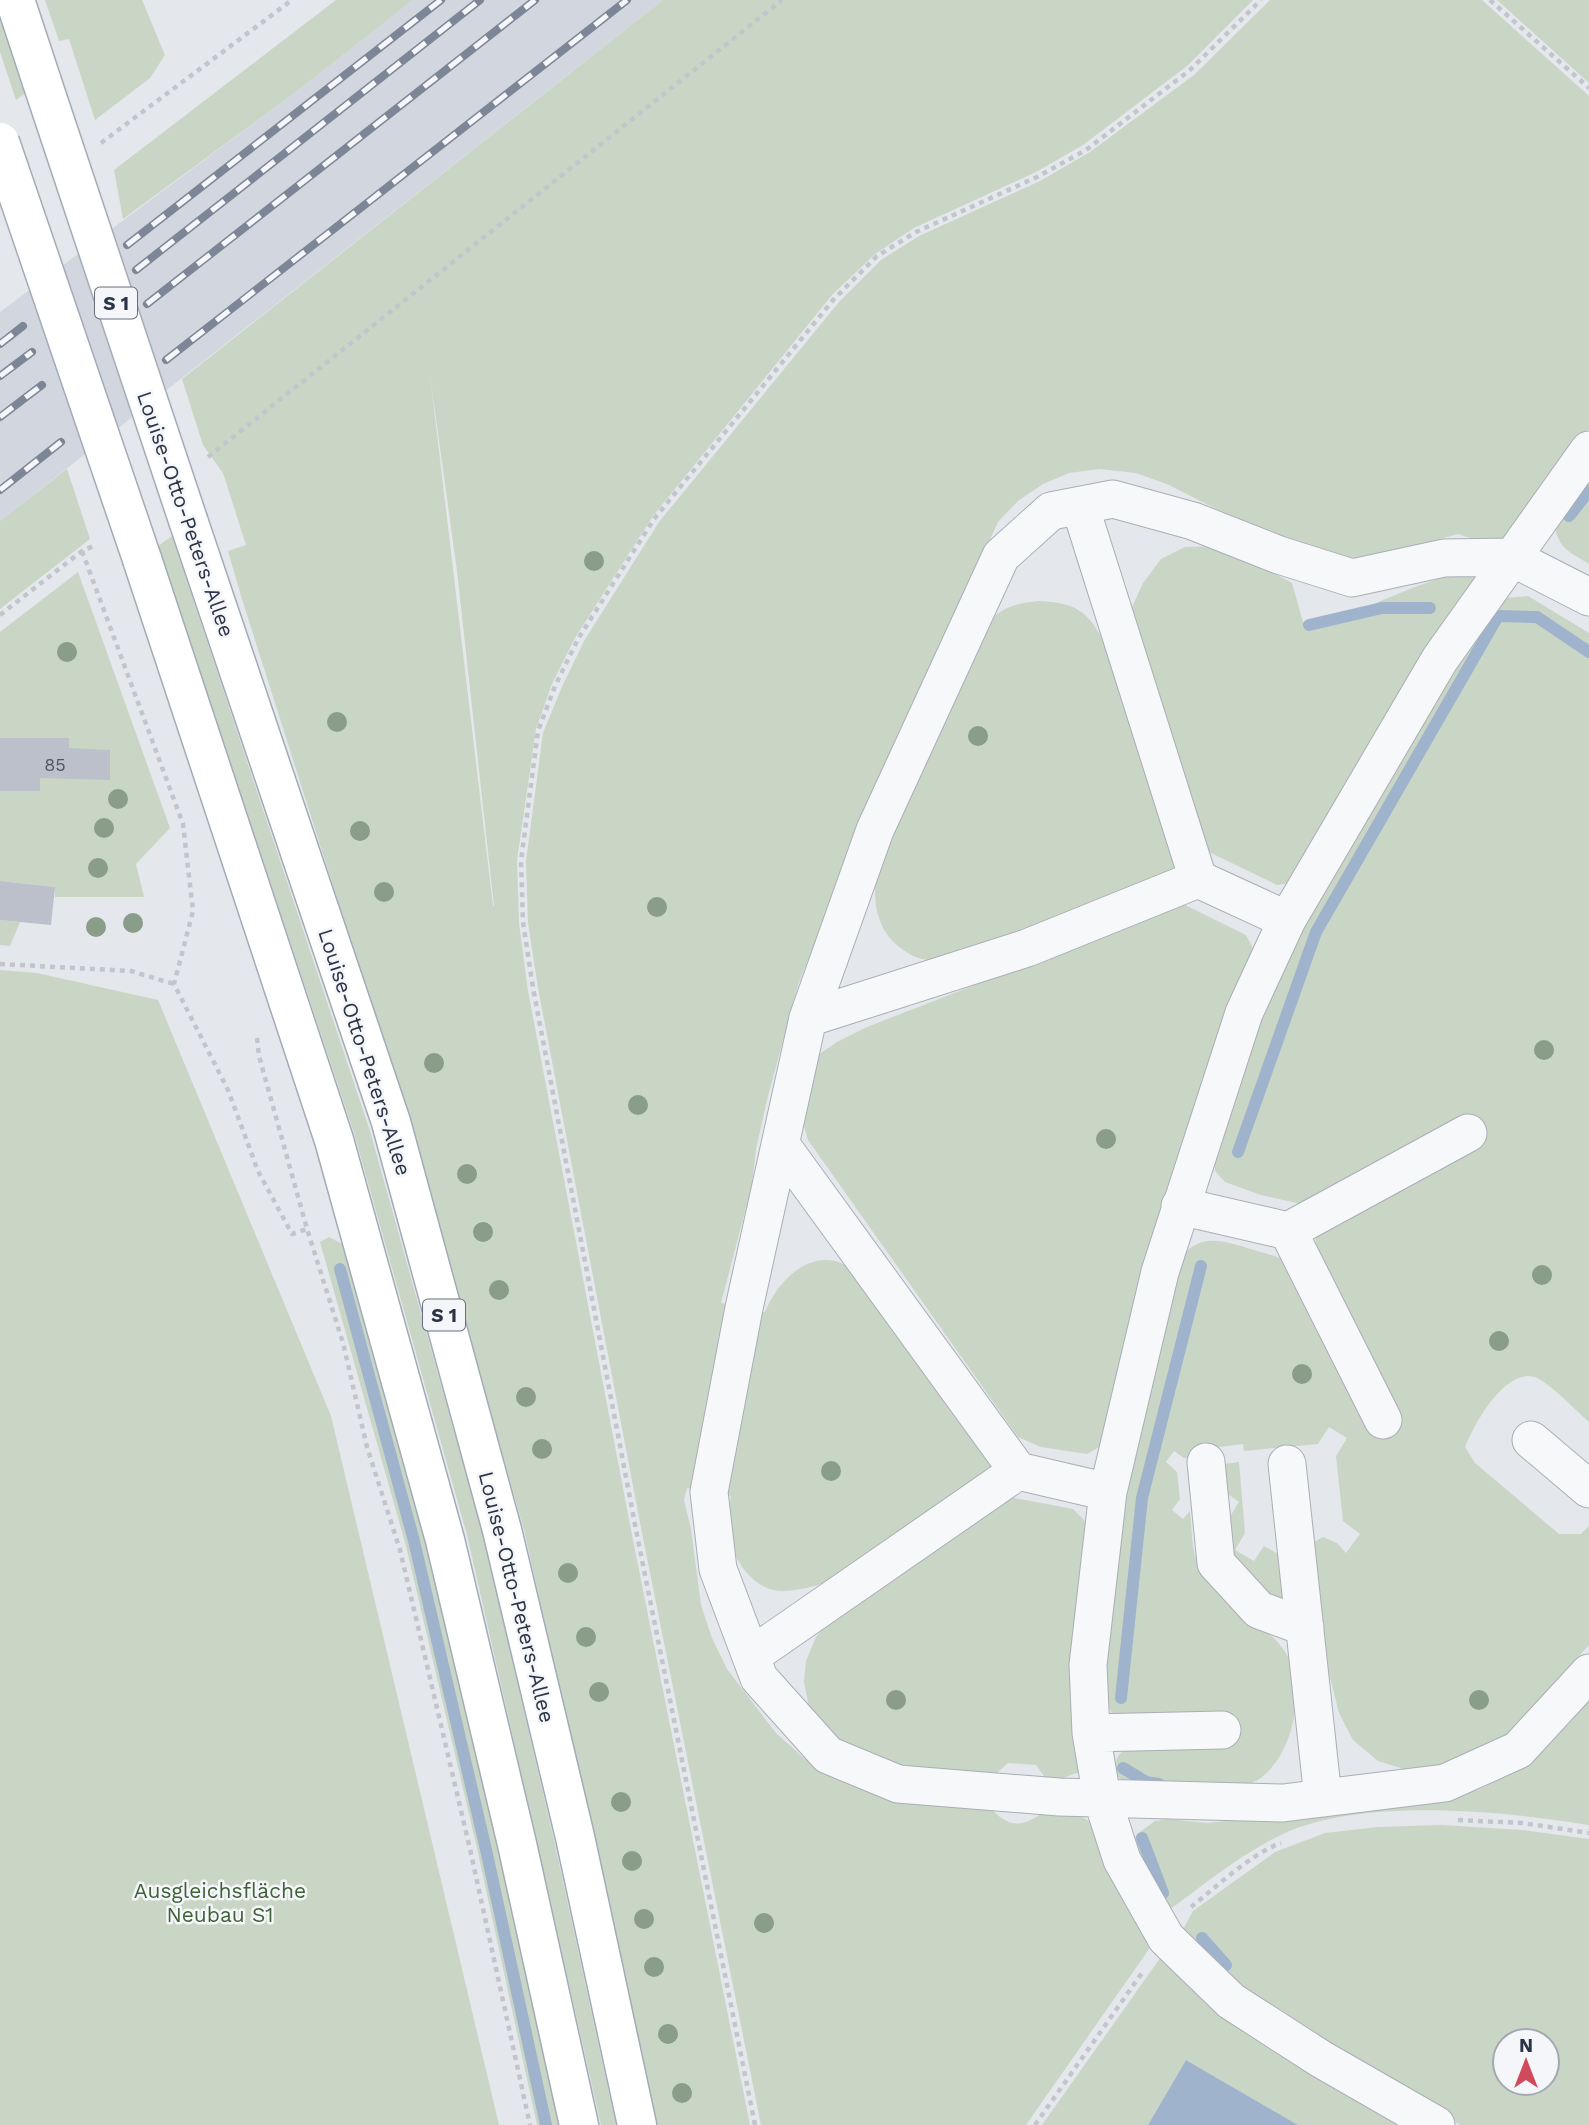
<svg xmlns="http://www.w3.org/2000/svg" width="1589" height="2125" font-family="'Work Sans',sans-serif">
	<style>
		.built { fill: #d2d6de }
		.green { fill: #c9d6c5; fill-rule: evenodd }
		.water { fill: #9fb4cc }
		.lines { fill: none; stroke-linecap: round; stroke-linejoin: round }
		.stream { stroke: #9fb4cc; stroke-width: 12 }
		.building { fill: #bbc0ca }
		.minor-casing { stroke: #a9aeb7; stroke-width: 39 }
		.major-casing { stroke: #a3abb8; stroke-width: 41 }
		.path { stroke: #c2c5cb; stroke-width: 4.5; stroke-dasharray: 5 5; stroke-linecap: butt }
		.minor { stroke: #f7f8fa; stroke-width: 37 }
		.major { stroke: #fff; stroke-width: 38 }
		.rail-casing { stroke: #7d8696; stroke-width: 8 }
		.rail { stroke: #f4f6f9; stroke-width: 5; stroke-dasharray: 16; stroke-linecap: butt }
		.major-bridge-casing { stroke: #a3abb8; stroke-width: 41; stroke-linecap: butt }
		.major-bridge { stroke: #fff; stroke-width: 38 }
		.tree { fill: #899d89 }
		.labels { text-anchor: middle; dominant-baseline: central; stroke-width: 5; stroke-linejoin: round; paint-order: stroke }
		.number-label { font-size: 18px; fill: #4f5766 }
		.shield { fill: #f4f6f9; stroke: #676e7b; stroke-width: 2 }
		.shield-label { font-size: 19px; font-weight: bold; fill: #2b3445 }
		.street-label { font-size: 21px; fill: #2b3445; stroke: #f4f6f9 }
		.park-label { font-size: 21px; fill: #3f6138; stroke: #f4f6f9 }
	</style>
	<rect width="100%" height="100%" fill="#e4e7ec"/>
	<path class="built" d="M413,0H663L0,521V312L297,91Z"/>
	<path class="green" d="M45,0H142L165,55L150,78L95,120L69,39L59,41Z
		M336,0H413L297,91L123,219L114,170Z
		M663,0H1253L1187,66L1083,145L1036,172L914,228L875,254L832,295L653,516L575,638L552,684L536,729L517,860L519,923L528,991L632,1535L750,2125H656L524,1530L409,1125L241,596L228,551L246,545L223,473L203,445L182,379ZM430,375L457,571L494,906H493Z
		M1270,0H1482L1589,96V429L1501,548L1458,534L1365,560L1337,558L1242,522L1169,485L1136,473L1099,469L1069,473L1043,484L1018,501L998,522L883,774L798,985L768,1096L756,1149L752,1185L721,1303L765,1312C776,1285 803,1254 835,1261C843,1263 852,1269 859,1273L994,1464L988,1477L835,1580C818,1585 800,1591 781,1591C750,1590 728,1552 727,1524C727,1515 730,1505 731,1496L687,1488L684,1500L691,1529L701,1605L712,1638L727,1669L776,1733L805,1759L838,1777L987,1805C1010,1829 1021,1829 1048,1809L1077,1814L1092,1823L1154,1942L1026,2125H761L642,1533L538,988L528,923L526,861L543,733L561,689L584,641L659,522L839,302L881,260L919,236L1040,181L1090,152L1194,75Z
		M1497,0H1589V83Z
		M0,12L27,92L16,100L0,52Z
		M1589,461V564C1565,549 1559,549 1553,520Z
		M67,469L90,539L0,609V521Z
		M172,536L370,1131L483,1535L554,1840L616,2125H601L467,1535L354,1133L158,546Z
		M1212,546L1263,567L1292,583L1303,622L1318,625L1333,621L1412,588L1458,572L1489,571L1292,883L1277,885L1209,852L1133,636L1132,607L1143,583L1161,559L1185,547Z
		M78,572L170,828L136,864L144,897H55V887L0,881V632Z
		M1528,596L1589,633V1422C1574,1409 1555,1388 1539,1379C1508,1362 1474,1424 1465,1447L1475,1463L1559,1534H1581L1589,1526V1645L1506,1739L1445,1768L1410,1771L1378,1761L1353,1740L1339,1713L1329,1673L1319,1592L1310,1544L1323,1537L1337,1543L1346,1553L1360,1534L1343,1521L1336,1456L1347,1438L1329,1427L1318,1444L1244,1451L1243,1444L1219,1447V1454L1184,1458L1174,1451L1166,1462L1177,1472L1180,1499L1172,1510L1183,1519L1190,1511C1192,1528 1191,1549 1198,1564C1215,1607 1265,1617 1287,1655C1296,1670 1297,1700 1294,1718C1289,1744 1272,1781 1242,1786C1232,1788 1220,1786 1209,1786C1183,1785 1156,1785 1129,1784L1116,1776C1113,1764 1116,1755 1127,1748C1119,1728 1109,1711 1104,1691L1121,1491L1178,1261C1200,1231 1223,1241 1254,1250C1267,1254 1279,1256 1290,1264L1315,1251L1316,1237L1322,1226L1301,1204L1261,1195L1225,1182L1215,1171L1213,1141L1273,980L1437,688L1505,598Z
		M1039,601C1075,603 1088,610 1104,643L1178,868C1109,897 1041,933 968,951C957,954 944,959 932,960C922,961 910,955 902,949C873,928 872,895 878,863L987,623C1003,607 1017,603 1039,601Z
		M1183,904L1246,935L1253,948V969L1101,1446L1087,1454L1041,1447L1018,1437L808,1140L801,1116L818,1055L837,1042L867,1027Z
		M0,920L20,922L10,946L0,945Z
		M0,970L37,973L158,1000L331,1416L499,2125H0Z
		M329,1237L346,1246L427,1543L498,1847L559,2125H537L477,1848L406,1546L320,1242Z
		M1239,1462L1245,1533L1235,1550L1254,1561L1264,1546L1280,1555L1288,1608L1246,1579L1231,1558L1221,1508L1231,1515L1239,1502L1228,1494L1225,1464Z
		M1009,1497L1073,1509L1084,1520L1089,1533L1084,1772C1071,1772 1061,1782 1049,1783L1036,1765L1008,1763L989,1780L895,1767L837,1745L809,1707L804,1682L806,1661L816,1637L833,1617Z
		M1589,1697V1825C1503,1811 1363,1797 1283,1834C1240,1854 1202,1886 1164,1914L1132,1843L1137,1834L1155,1821L1168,1819L1207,1823L1405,1803L1442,1798L1478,1790L1510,1774L1540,1753Z
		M1442,1825L1522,1830L1589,1839V2125H1460L1317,2047L1237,1993L1180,1935L1193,1911L1275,1852L1325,1833L1378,1827ZM1505,2041H1547V2083H1505Z
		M1163,1954L1413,2125H1298L1186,2060L1148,2125H1042Z"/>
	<path class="water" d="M1186,2060L1298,2125H1148Z"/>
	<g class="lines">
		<path class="stream" d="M1569,516L1589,491
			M1309,625L1382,608H1430
			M1238,1152L1316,932L1498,616L1537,617L1589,652
			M340,1269L414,1541L487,1854L546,2125
			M1121,1698L1142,1498L1201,1266
			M1123,1768L1146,1782L1159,1784
			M1142,1838L1163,1893
			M1202,1938L1226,1965"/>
	</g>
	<path class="building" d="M0,738H69V748L110,750V780L40,778V791H0Z
		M0,881L55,887L51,925L0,920Z"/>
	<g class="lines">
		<g class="minor-casing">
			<path id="minor" d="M1080,506L1198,879L1287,920
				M1589,597L1511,557L1444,558L1352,578L1279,555L1193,521L1113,499L1051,511L1001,556L875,830L808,1018L744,1308L709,1492L718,1569L759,1678L828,1755L898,1784L1059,1797L1283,1803L1445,1783L1518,1750L1589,1673
				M808,1018L1027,948L1198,879
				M781,1145L1018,1471L1108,1492
				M1180,1206L1288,1231L1468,1133
				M1288,1231L1383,1420
				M1531,1440L1589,1489
				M1206,1462L1216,1563L1259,1610L1305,1627
				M1287,1464L1323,1798
				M751,1656L1018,1471
				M1091,1733L1222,1730
				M1436,2125L1321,2059L1231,2001L1166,1938L1122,1860L1102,1798L1091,1733L1088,1665L1108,1492L1160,1272L1244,1013L1287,920L1440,659L1589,450"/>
		</g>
		<g class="major-casing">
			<path id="major" d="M15,0L42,82
				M189,523L391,1122L502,1530L575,1837L637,2125
				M142,559L334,1140L445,1540L517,1844L579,2125"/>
		</g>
		<path class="path" d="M1490,0L1589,88
			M101,143L292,0
			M208,457L782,0
			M82,551L183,824L193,911L174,984L228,1090L258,1171L292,1234L307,1229
			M0,615L82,551L96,545
			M0,964L131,971L174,984
			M257,1038L259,1056L307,1229L343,1343L367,1447L400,1550L470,1849L530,2125
			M1458,1820L1522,1823L1589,1833
			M1191,1907C1215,1888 1252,1853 1281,1843
			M755,2125L637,1535L533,988L523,922L521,861L538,731L555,686L578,639L654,519L834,299L877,256L916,232L1037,177L1086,150L1190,70L1261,0
			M1035,2125L1144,1970"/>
		<use href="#minor" class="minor"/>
		<use href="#major" class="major"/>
		<g class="rail-casing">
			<path id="rail" d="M127,245L441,0
				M136,270L480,0
				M147,304L535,0
				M0,344L23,326
				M166,360L627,0
				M0,376L32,352
				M0,417L42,385
				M0,490L61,442"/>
		</g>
		<use href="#rail" class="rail"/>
		<g class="major-bridge-casing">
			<path id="major-bridge" d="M42,82L189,523
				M0,142L142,559"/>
		</g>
		<use href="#major-bridge" class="major-bridge"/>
	</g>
	<g class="tree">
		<circle cx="594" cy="561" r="10"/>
		<circle cx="67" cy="652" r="10"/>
		<circle cx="337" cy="722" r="10"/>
		<circle cx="978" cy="736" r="10"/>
		<circle cx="118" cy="799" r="10"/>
		<circle cx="104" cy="828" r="10"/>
		<circle cx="360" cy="831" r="10"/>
		<circle cx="98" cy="868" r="10"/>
		<circle cx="384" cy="892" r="10"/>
		<circle cx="657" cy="907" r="10"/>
		<circle cx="133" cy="923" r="10"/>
		<circle cx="96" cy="927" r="10"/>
		<circle cx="1544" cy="1050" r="10"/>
		<circle cx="434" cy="1063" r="10"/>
		<circle cx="638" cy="1105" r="10"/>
		<circle cx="1106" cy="1139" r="10"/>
		<circle cx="467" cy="1174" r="10"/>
		<circle cx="483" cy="1232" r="10"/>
		<circle cx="1542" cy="1275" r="10"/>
		<circle cx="499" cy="1290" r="10"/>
		<circle cx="1499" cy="1341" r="10"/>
		<circle cx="1302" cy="1374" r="10"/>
		<circle cx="526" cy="1397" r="10"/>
		<circle cx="542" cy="1449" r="10"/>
		<circle cx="831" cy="1471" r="10"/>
		<circle cx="568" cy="1573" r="10"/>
		<circle cx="586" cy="1637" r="10"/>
		<circle cx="599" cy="1692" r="10"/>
		<circle cx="896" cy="1700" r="10"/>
		<circle cx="1479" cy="1700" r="10"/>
		<circle cx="621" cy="1802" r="10"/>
		<circle cx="632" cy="1861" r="10"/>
		<circle cx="644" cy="1919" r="10"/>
		<circle cx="764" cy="1923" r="10"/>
		<circle cx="654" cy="1967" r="10"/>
		<circle cx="668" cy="2034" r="10"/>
		<circle cx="682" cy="2093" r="10"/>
	</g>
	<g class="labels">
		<g class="number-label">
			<text x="55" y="764">85</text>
		</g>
		<g class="shield">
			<rect x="95" y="287.5" width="42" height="31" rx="5"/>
			<rect x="423" y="1299.5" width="42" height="31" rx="5"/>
		</g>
		<g class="shield-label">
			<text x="116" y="303">S 1</text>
			<text x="444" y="1315">S 1</text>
		</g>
		<g class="street-label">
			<text transform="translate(186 514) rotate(71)">Louise-Otto-Peters-Allee</text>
			<text transform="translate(365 1052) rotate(72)">Louise-Otto-Peters-Allee</text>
			<text transform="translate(517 1597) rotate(76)">Louise-Otto-Peters-Allee</text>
		</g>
		<g class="park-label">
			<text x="220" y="1890">Ausgleichsfläche<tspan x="220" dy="24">Neubau S1</tspan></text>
		</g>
	</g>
	<g transform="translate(1526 2062)"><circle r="33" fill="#f4f6f9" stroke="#a4a8b1" stroke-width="2"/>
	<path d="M0-5L12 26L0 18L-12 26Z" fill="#d1495b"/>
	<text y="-10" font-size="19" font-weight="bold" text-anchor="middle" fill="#2b3445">N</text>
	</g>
</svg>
